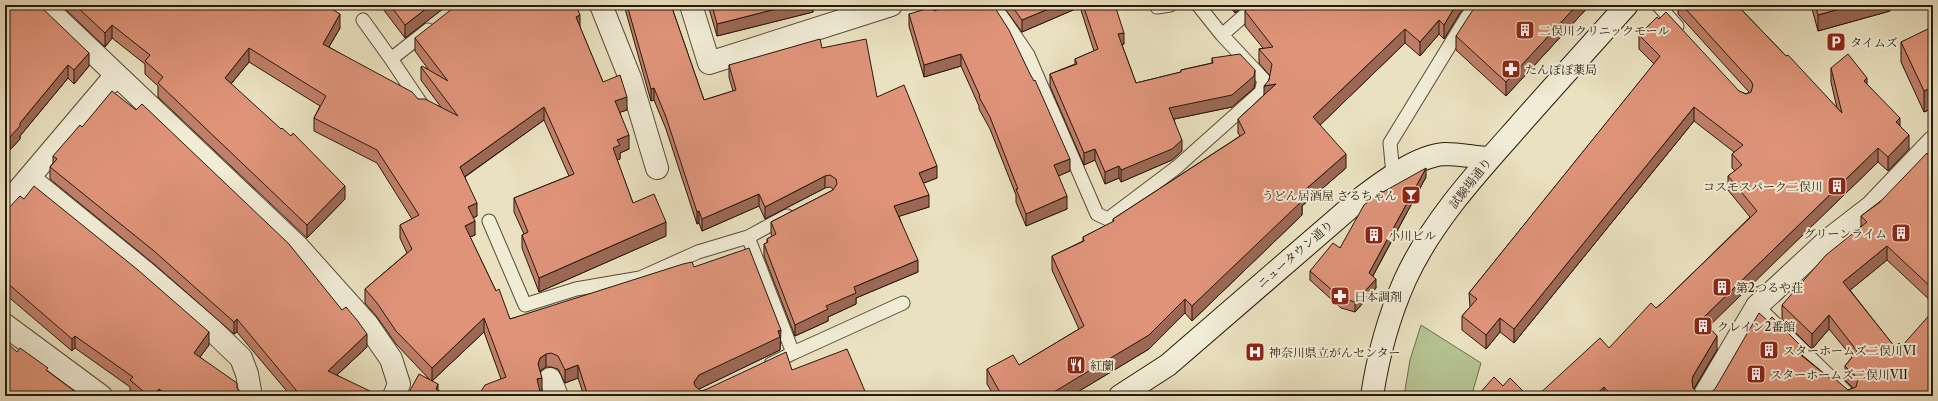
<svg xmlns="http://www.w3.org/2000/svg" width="1938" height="401" font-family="'Libre Caslon Text','Noto Serif JP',serif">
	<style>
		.park { fill: #b6c392; stroke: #6e6e4f }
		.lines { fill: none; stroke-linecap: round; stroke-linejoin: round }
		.lane-casing { stroke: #574b39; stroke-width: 15 }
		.street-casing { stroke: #574b39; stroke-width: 24 }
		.secondary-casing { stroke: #26190c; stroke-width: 24 }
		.lane { stroke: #f1ecd6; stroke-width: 13 }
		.street { stroke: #f1ecd6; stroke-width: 22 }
		.secondary { stroke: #f1ecd6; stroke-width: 22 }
		.wall { fill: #c07f69; stroke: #26190c }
		.shaded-wall { fill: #9c6855; stroke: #26190c }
		.building { fill: #df947a; stroke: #26190c }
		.labels { text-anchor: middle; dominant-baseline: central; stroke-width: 4; stroke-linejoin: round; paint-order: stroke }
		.poi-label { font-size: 12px; fill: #26190c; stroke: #f1ecd6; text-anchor: start }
		.street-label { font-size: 12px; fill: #26190c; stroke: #f1ecd6 }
	</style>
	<rect width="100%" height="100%" fill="#eae1c0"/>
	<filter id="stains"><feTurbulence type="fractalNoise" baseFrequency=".005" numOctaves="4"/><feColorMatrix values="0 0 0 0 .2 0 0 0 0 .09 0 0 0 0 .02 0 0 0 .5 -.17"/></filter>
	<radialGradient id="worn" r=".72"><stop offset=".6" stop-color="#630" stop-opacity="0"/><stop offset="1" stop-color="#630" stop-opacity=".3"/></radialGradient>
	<path class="park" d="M1421,325L1481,363L1472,394L1470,396H1404L1410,360Z"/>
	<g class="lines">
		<g class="lane-casing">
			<path id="lane" d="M994,5L1028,55L1097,214L1108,219L1177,167L1261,92L1264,80L1222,35L1256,5
				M1156,5L1157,7L1170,5
				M1198,5L1222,35
				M1658,5L1677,26
				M363,20L391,59L428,30
				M391,59L422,105
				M1393,174L1390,143L1467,17L1477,5
				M489,221L525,305L576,289L640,278L698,252L748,237L793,353L771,364
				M748,237L787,216
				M1757,306L1850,396
				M793,353L903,303"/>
		</g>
		<g class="street-casing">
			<path id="street" d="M43,5L298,247L367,324L391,359L399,384L394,396
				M601,5L630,78L657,168
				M691,5L709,63L891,5
				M29,178L146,273L210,328L241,358L247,374L250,391L249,396
				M5,206L115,76
				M5,325L101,396
				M550,379L557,396
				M1704,396L1757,306L1827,241L1871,207L1933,142"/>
		</g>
		<g class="secondary-casing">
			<path id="secondary" d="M1120,396L1168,365L1360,199C1381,183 1418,155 1445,154C1459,154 1474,157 1489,158
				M1372,396C1378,356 1389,316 1405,280C1431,223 1475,175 1516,129C1553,87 1590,46 1627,5"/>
		</g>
		<use href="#lane" class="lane"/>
		<use href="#street" class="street"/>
		<use href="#secondary" class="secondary"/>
	</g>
	<path class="wall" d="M8,5L89,66L74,84L68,78L20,136V139L10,150L7,148L5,150Z
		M61,5H332V9L340,28L329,47L418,99L441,107L421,80V67L428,69L415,51V38L580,27L603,82L627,110L620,112L629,149L620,153V159L617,160L633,203L666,236L539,292L522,248V235L524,234L514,212V198L569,176L544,120L465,177L477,216L473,218L475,235L470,237L496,291L510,319L694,267L781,343L780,344V350L699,389L701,391L705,390L792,370L867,396H584L578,378L565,383L558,369L551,367H546L540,371V372L542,391L501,379L484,332L432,381L407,396L430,380L396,344L377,317L365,303V289L407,253L400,238V225L412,219L377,163L314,131V118L320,106L249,62L231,84L345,199L307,238L158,97V86L145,74V64L112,38L105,47Z
		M380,5H448L405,38Z
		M624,5H671L704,100L733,91L729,77V65L822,48L877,97L937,178L923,183L929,207L899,216L918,272L856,298V304L828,317V321L795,336L764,256V244L767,243V239L772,236L771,234V222L833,190V189L830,187L825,188L765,219L759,206L702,231L699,223L697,224L666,129L654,100L651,101Z
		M708,5H813V12L717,36Z
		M1002,5H1115L1124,44L1122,45L1136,83L1181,72V70L1212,63V58L1255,82L1254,88L1232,107L1174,119L1182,151L1172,160L1121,182L1119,178L1105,184L1095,160L1084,165L1050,86V74L1075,64V59L1094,51L1080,7L1022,32Z
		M1228,5H1245L1235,13Z
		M1590,5L1506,96L1456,50V36Z
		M1678,5H1737L1786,56L1837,108L1831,82V68L1867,85L1900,126L1909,149L1888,171L1878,162L1708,326L1717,350L1694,389L1697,392L1704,394L1710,393L1802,355L1832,380L1848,390L1853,388L1845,380V366L1852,357L1829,329L1812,349L1782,319V305L1861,226V216L1933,161V303L1887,260L1850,290L1933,396H1537L1609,348L1656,308L1662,303L1750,217L1728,190V176L1735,171L1732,168V154L1734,152L1694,121L1514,343L1500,332L1486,349L1462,330V316L1470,307L1469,293L1654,64L1639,49V35L1739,91L1746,94L1749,92L1678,14Z
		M1811,5H1890V11L1818,31Z
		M934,11L1070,171L1058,176L1067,209L1026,226L1016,202V195L990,129L979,109V106L961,66L924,77L909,26V14Z
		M1245,11L1460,13L1444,39L1439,34L1420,56L1405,43L1320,125L1346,168L1302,206V215L1192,321L1185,313L1149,349L1071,396H994L987,384V369L1019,365L1079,329L1052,270V256L1083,241V237L1113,222V219L1240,136L1238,133V119L1264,95L1270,76L1259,63V49L1263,48L1245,26Z
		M1933,30V108L1924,112L1901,62V42Z
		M53,156L367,347L337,375L372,396H291L237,332L234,334L154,264L50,179V167L53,163Z
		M1426,177L1373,276L1376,288L1355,312L1341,308L1310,280V271L1340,248L1383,192Z
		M5,212L209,345L200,357L237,388L241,393L247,396H134L130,393V387L75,348L72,351L5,294Z"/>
	<path class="shaded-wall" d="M327,5H332V10L327,19Z
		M431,5H448L405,38V25Z
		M792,5H813V12L717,36V24Z
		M1058,5H1080V7L1022,32V20Z
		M1223,5H1227L1223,8Z
		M1235,5H1245L1235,13Z
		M1456,5H1467L1460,13L1444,39V25Z
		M1577,5H1590L1506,96V82Z
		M1854,5H1890V11L1818,31V15Z
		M340,14V28L323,57V44Z
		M580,15V28L576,17Z
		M1439,20V34L1420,56V42Z
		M112,25V38L105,47V33Z
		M1405,29V43L1313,132V117Z
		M1124,33V44L1118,46V34Z
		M249,48V62L225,91V78Z
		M89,53V66L74,84V70Z
		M961,54V66L924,77V65Z
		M68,65V78L20,136V139L10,150V137L20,123Z
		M1255,70V82L1254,88L1232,107L1169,120V108Z
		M1867,78V92L1864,81Z
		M1276,84L1264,100V86Z
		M1933,87V108L1924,112V91Z
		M654,88V100L651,101V89Z
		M627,97V110L615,114V101Z
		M544,107V120L460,180V167Z
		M1694,107V121L1514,343V329Z
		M1900,118V132L1896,122Z
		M7,134V148L5,150V137Z
		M629,135V149L620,153V159L613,162V148L617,140Z
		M1909,135V149L1888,171V157Z
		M1182,140V151L1172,160L1121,182V170Z
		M1878,148V162L1702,333V319Z
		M1095,149V160L1084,165V153Z
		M1346,154V168L1302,206V215L1192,321V306L1298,196Z
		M1070,159V171L1054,178V165Z
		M937,166V178L919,185V173Z
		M1119,166V178L1105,184V172Z
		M1426,168V177L1369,283V273Z
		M825,176V188L765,219V207Z
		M345,186V199L307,238V225Z
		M759,194V206L702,231V219Z
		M929,195V207L894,218V206Z
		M1067,196V209L1026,226V214Z
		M477,203V216L468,220V207Z
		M699,211V223L697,224V212Z
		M475,221V235L465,239V226Z
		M666,222V236L539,292V278Z
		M1887,246V260L1843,296V282Z
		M918,260V272L856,298V304L828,317V321L795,336V325L826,306L854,287Z
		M1376,279V288L1355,312V302Z
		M1185,299V313L1149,349L1071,396H1047Z
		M1829,315V329L1812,349V334Z
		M484,318V332L432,381V368Z
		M1500,318V332L1486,349V335Z
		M237,319V332L234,334V322Z
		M781,330L780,350L699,389L694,395V382L699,375Z
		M209,332V345L194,365V353Z
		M367,334V347L328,383V371Z
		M75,336V348L72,351V339Z
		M1717,336V350L1693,390L1692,381L1693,376Z
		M1802,347V361L1797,352Z
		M546,354V367L540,371L538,378V364L540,358Z
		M578,365V378L565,383V370Z
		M542,378V391L537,393V379Z
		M438,384V396L436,389Z
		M1604,387V396H1594Z
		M159,389V396H153Z"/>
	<path class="building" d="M8,5H39L89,53L74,70L68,65L20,123V126L10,137L7,134L5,137V8Z
		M75,5H327V6L340,14L323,44L412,92L418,99H425L458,116L421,67L422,66L448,81L415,38L457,5H576L580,15L576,17L603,82L620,75L627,97L615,101L629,135L617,140L620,145L613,148L633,203L654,194L666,222L539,278L522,235L528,232L514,198L574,174L544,107L460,167L477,203L468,207L475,221L465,226L496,291L499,289L510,319L683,264L692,262L694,267L749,248L781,330L778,331L780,337L699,375L694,382L695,386L701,391L705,390L786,352L792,370L847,349L867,396H588L578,365L565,370L558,356L551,353L546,354L540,358L538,364L542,378L537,379L541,396H478L485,385L506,377L484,318L432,368L396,331L377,303L365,289L412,249L400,225L419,215L377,150L314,118L326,96L249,48L225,78L281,129L282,128L291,136L293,133L345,186L307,225L158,83L163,77L145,61L150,55L112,25L105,33Z
		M390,5H431L405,25Z
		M627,5H671L704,100L736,90L729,65L820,39L822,48L866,39L877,97L904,85L937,166L919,173L929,195L894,206L918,260L854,287L856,293L826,306L828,309L795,325L764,244L768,242L767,239L776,234L771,222L833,190L837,184L836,179L830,175L825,176L765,207L759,194L702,219L699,211L697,212L666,117L654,88L651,89Z
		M712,5H792L717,24Z
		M949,5H993L1009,30L1030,74L1034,81L1035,80L1070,159L1054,165L1067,196L1026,214L1016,189H1018L990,117L979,97L980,96L961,54L924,65L909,14L933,7L934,11Z
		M1011,5H1058L1022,20Z
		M1083,5H1115L1124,33L1118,34L1136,83L1181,72V70L1213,63L1212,58L1240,54L1255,70L1254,76L1232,95L1169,108L1182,140L1172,149L1121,170L1119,166L1105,172L1095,149L1084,153L1050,74L1077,64L1075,59L1098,49Z
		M1252,5H1456L1444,25L1439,20L1420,42L1405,29L1313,117L1346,154L1298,196L1302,201L1192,306L1185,299L1149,335L1047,396H1002L987,369L1013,355L1019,365L1084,326L1052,256L1084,241L1083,237L1114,221L1113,219L1245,133L1238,119L1276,84L1264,86L1269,80L1272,64L1259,49L1273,47L1245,11Z
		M1476,5H1577L1506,82L1456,36Z
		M1682,5H1737L1786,56L1788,55L1842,113L1831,68L1848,54L1867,78L1864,81L1900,118L1896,122L1909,135L1888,157L1878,148L1702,319L1717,336L1693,376L1692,381L1693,388L1697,392L1704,394L1710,393L1715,389L1759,313L1768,321L1772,317L1802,347L1797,352L1832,380L1834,378L1848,390L1856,387L1858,379L1845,366L1857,351L1829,315L1812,334L1782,305L1826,255L1867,222L1861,216L1880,202L1927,153L1933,161V289L1887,246L1843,282L1895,347L1899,343L1902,346L1933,311V396H1701L1700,395L1699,396H1612L1604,387L1594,396H1537L1600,338L1609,348L1651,303L1656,308L1662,303L1757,211L1728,176L1742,165L1732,154L1743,145L1694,107L1514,329L1500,318L1486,335L1462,316L1477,299L1469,293L1660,56L1639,35L1657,17L1659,19L1666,12L1739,91L1746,94L1751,92L1753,85L1751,81Z
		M1815,5H1854L1818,15Z
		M1932,27L1933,30V87L1924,91L1901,42Z
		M112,91L136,110L142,104L289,244L342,310L346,307L357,320L367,334L328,371L372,392L370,396H301L237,319L234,322L154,251L50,167L57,159L53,156L80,125L82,127Z
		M1426,168L1369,273L1376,279L1355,302L1341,298L1310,271L1333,243L1340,248L1364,205L1381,191L1383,192Z
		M34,186L138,270L209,332L194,353L237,383V388L241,393L247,396H169L159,389L153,396H149L130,380L133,377L75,336L72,339L5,281V212L20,196L24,199Z
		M5,341L17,352L20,348L48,368L46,370L81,396H5Z
		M419,374L438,384L436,389L449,396H407Z
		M1494,377L1503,386L1510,378L1528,396H1481L1479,394Z
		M401,393L407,396H400Z"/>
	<defs>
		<g id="building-square" transform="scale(1)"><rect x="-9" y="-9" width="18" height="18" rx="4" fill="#8f2418" stroke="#f1ecd6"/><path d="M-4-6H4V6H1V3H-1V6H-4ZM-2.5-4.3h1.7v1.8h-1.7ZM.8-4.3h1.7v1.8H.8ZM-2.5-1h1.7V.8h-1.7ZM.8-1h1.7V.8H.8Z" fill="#fff"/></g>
		<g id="parking-square" transform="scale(1)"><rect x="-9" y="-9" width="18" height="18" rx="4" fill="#8f2418" stroke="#f1ecd6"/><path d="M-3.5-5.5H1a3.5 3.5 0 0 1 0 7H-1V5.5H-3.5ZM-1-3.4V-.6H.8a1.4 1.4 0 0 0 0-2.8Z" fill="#fff"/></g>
		<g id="pharmacy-square" transform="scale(1)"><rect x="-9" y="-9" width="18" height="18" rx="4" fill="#8f2418" stroke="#f1ecd6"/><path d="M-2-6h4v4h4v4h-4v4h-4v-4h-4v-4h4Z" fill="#fff"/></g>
		<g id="bar-square" transform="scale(1)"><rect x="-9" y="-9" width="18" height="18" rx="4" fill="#8f2418" stroke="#f1ecd6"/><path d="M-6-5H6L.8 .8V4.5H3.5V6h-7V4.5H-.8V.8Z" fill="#fff"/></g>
		<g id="hospital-square" transform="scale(1)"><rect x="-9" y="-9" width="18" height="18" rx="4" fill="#8f2418" stroke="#f1ecd6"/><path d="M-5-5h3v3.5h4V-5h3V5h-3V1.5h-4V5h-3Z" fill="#fff"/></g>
		<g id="restaurant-square" transform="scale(1)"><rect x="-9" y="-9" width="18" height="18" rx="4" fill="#8f2418" stroke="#f1ecd6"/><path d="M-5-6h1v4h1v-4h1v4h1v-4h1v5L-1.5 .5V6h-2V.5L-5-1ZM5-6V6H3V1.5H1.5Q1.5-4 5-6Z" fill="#fff"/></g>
	</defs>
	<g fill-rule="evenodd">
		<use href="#building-square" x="1525" y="30"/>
		<use href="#parking-square" x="1836" y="42"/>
		<use href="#pharmacy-square" x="1511" y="69"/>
		<use href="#building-square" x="1837" y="186"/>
		<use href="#bar-square" x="1411" y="195"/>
		<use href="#building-square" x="1901" y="233"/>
		<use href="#building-square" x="1374" y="235"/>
		<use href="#building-square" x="1722" y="287"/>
		<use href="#pharmacy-square" x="1340" y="296"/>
		<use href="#building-square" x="1703" y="326"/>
		<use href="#building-square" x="1769" y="350"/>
		<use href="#hospital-square" x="1255" y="352"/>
		<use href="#restaurant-square" x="1076" y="365"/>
		<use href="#building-square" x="1756" y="374"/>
	</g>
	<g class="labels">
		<g class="poi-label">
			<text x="1539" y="30">二俣川クリニックモール</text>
			<text x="1850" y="42">タイムズ</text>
			<text x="1525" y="69">たんぽぽ薬局</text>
			<text x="1823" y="186" text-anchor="end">コスモスパーク二俣川</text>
			<text x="1397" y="195" text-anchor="end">うどん居酒屋 さるちゃん</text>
			<text x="1887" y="233" text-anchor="end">グリーンライム</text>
			<text x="1388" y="235">小川ビル</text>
			<text x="1736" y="287">第2つるや荘</text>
			<text x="1354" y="296">日本調剤</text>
			<text x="1717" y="326">クレイン2番館</text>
			<text x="1783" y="350">スターホームズ二俣川VI</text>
			<text x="1269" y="352">神奈川県立がんセンター</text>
			<text x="1090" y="365">紅蘭</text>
			<text x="1770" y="374">スターホームズ二俣川VII</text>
		</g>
		<g class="street-label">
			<text transform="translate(1470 183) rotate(-52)">試験場通り</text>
			<text transform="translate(1295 254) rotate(-41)">ニュータウン通り</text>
		</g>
	</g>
	<rect width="1938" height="401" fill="none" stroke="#eae1c0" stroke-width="20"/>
	<rect x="6" y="6" width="1926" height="389" fill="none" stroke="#26190c" stroke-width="2"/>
	<rect x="10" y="10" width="1918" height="381" fill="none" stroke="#26190c"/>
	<rect width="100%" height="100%" filter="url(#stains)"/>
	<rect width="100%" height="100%" fill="url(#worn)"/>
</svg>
